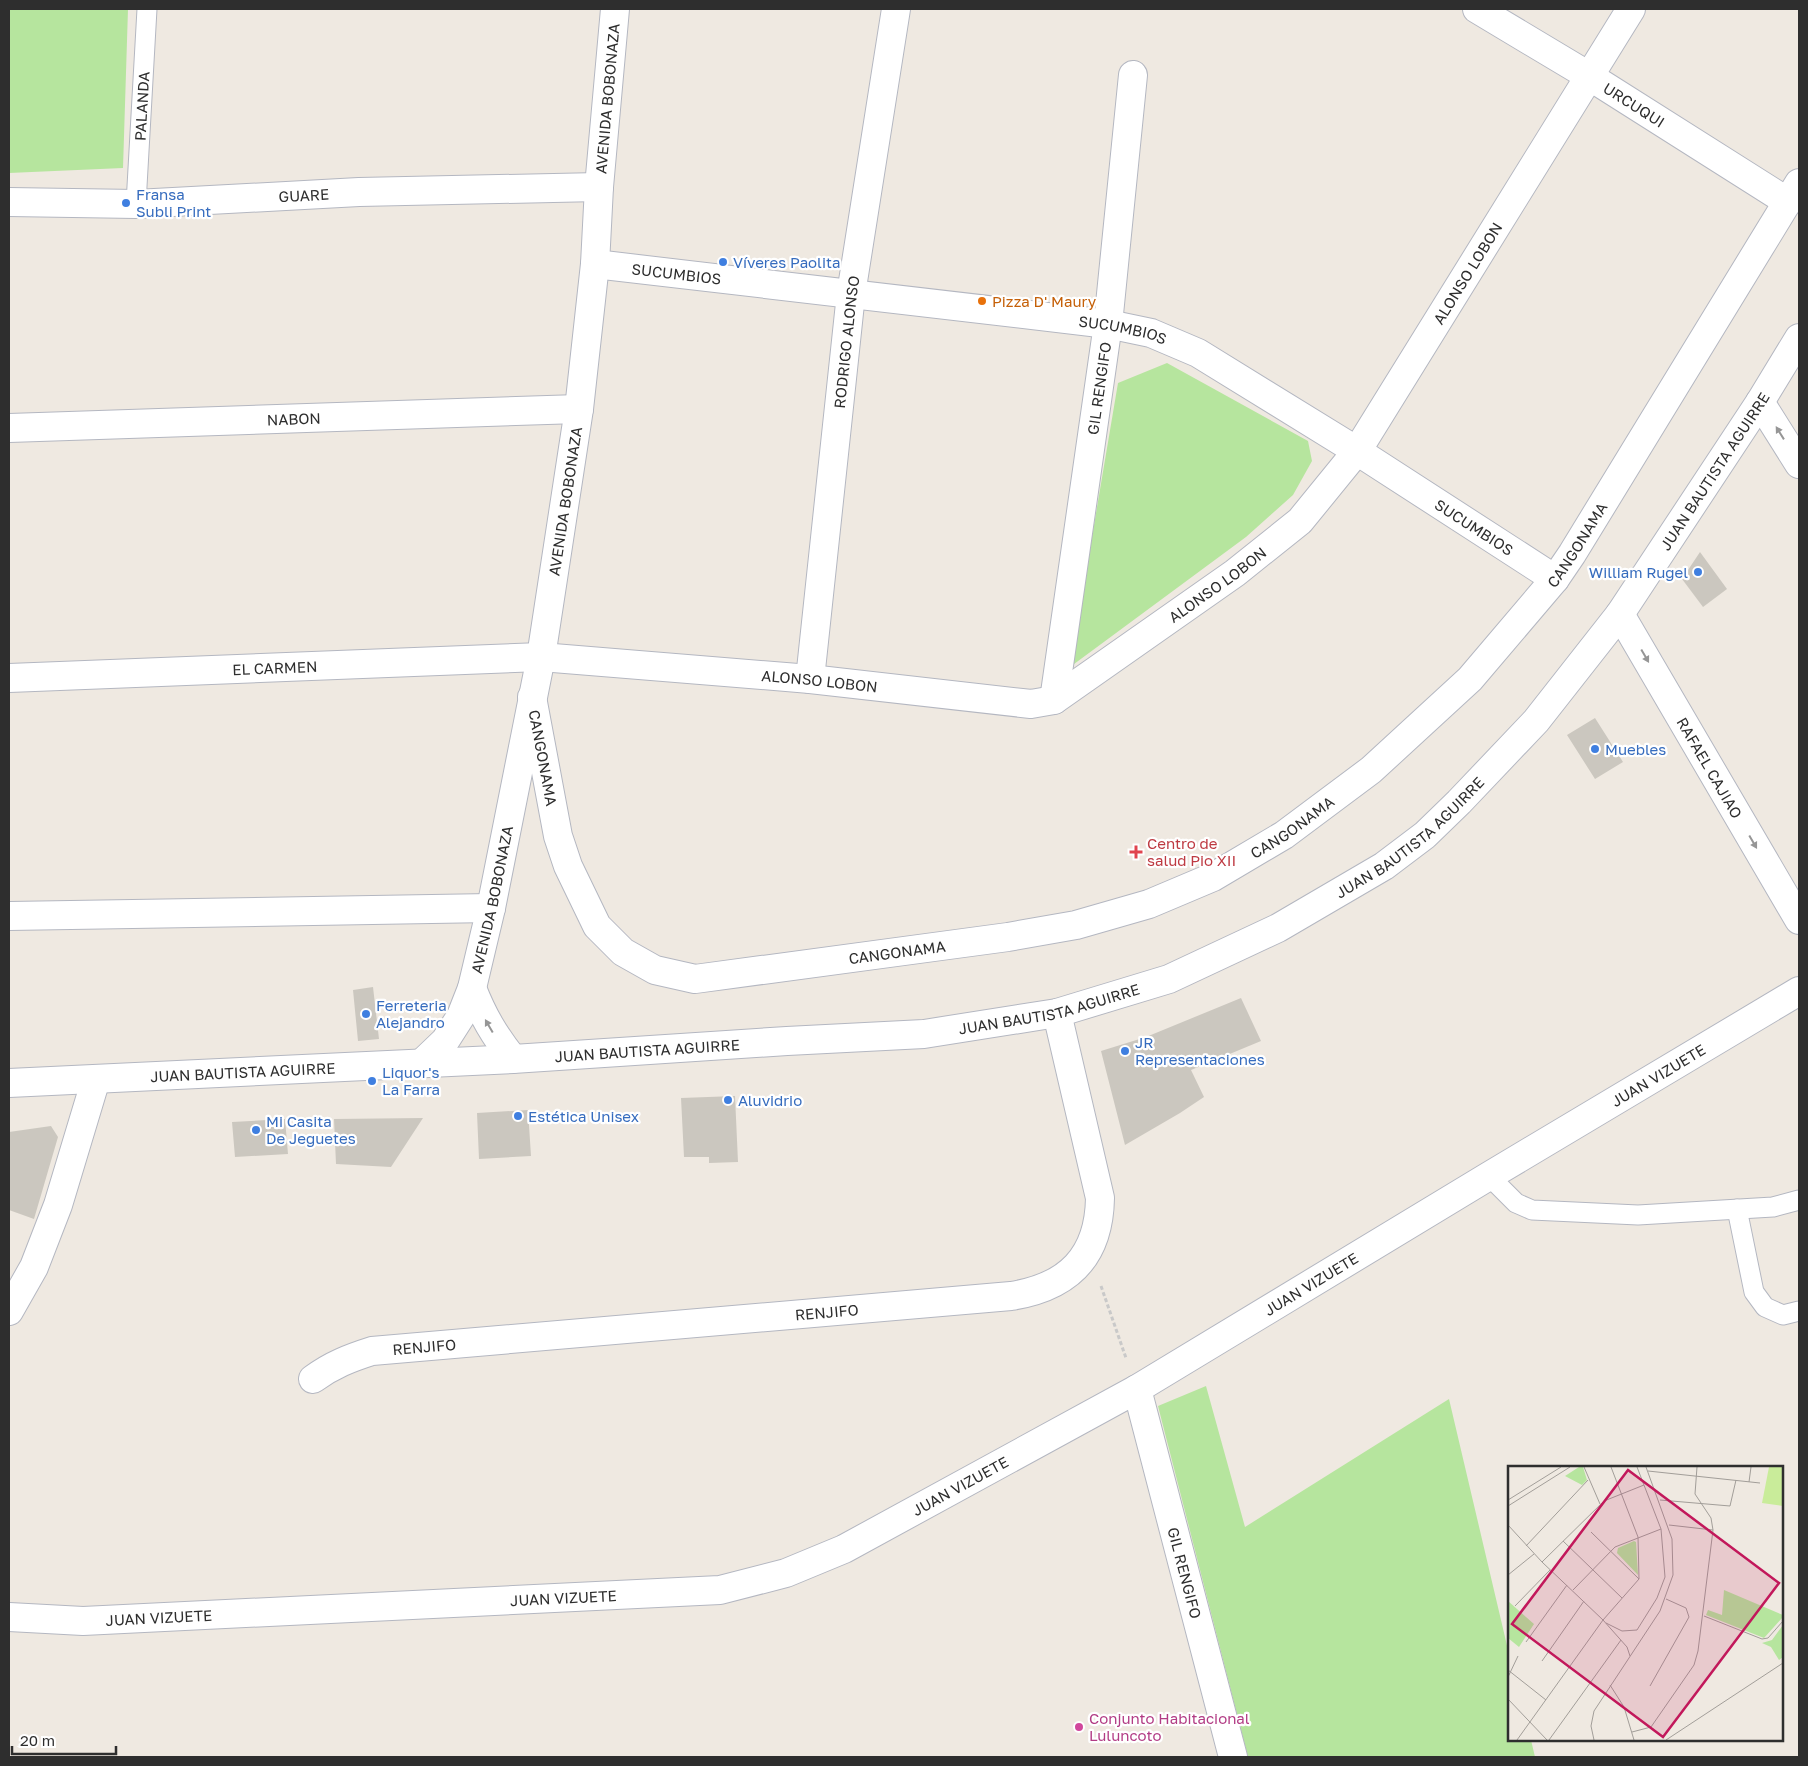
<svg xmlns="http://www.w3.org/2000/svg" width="1808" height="1766" font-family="'Golos Text',sans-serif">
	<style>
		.green { fill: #b6e59e }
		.building { fill: #cbc7bf }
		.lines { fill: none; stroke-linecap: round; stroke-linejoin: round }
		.lane-casing { stroke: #b4b7c1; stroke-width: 21 }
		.street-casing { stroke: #b4b7c1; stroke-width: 30 }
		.secondary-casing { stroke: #b4b7c1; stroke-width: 30 }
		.path { stroke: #c9c9c9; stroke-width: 3; stroke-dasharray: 4 2.5; stroke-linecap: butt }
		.lane { stroke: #fff; stroke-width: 19 }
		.street { stroke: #fff; stroke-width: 28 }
		.secondary { stroke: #fff; stroke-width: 28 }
		.oneway { fill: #969696 }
		.shop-dot { fill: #3f7fe0; stroke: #fff; stroke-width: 2 }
		.food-dot { fill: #e8710a; stroke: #fff; stroke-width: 2 }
		.health-dot { fill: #e0444e; stroke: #fff; stroke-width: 2 }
		.hotel-dot { fill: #d1479c; stroke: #fff; stroke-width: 2 }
		.labels { text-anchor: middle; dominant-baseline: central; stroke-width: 4.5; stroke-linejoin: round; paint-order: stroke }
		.street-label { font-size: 15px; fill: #2e2e2e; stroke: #fff }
		.shop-label { font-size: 15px; fill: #366cbe; stroke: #fff; text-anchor: start }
		.food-label { font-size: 15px; fill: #c56008; stroke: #fff; text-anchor: start }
		.health-label { font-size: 15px; fill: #be3a42; stroke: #fff; text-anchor: start }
		.hotel-label { font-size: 15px; fill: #b23c85; stroke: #fff; text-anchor: start }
		.inset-road { fill: none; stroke: #a29e99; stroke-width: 1 }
		.view { fill: #c2185b; fill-opacity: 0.15; stroke: #c2185b; stroke-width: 2.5 }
		.inset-edge { fill: none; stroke: #2e2e2e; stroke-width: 2.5 }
	</style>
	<rect width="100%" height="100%" fill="#efe9e1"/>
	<path class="green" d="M9,9H128L123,168L9,173Z
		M1167,363L1308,441L1312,461L1293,495L1246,537L1070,667L1118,383Z
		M1206,1386L1245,1527L1449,1399L1509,1654V1740H1531L1535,1757H1248L1158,1406Z"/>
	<path class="building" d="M1700,552L1727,589L1703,607L1682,579Z
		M1595,718L1623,762L1595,779L1567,735Z
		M373,987L379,1039L358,1041L353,990Z
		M1241,998L1261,1041L1191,1070L1204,1097L1180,1113L1125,1145L1101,1051L1146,1037Z
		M735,1096L738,1162L709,1163V1157H684L681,1098Z
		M528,1110L531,1156L479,1159L477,1113Z
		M423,1118L391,1167L336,1164L334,1119Z
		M285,1119L288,1154L235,1157L232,1122Z
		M51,1126L58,1137L34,1219L9,1210V1132Z"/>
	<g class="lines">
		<g class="lane-casing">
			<g id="lane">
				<path id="s1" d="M136,204L147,9"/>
				<path d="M1489,1176L1516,1203L1532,1210L1638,1215L1773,1207L1799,1200"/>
				<path d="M1737,1209L1754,1292L1765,1307L1783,1315L1799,1311"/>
			</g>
		</g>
		<g class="street-casing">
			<g id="street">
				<path id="s2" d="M1477,9L1589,76L1788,202"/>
				<path id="s3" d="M9,202L136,204L359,192L599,187"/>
				<path id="s4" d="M595,264L1108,324L1151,333L1198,353L1357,451L1555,579"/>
				<path d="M1760,402L1799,464"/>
				<path id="s5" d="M9,428L579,409"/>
				<path id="s6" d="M1620,614L1799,920"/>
				<path id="s7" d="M9,678L541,657L810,679L1031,704L1054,700L1235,573L1300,521L1357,451L1631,9"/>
				<path id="s8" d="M810,679L851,294L896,9"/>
				<path id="s9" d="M532,697L558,836L568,866L597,926L623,952L655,970L695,979L1008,937L1076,925L1149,904L1213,877L1284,835L1371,770L1470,679L1555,579L1572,554L1799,183"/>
				<path id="s10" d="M1054,700L1108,324L1133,75"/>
				<path d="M9,916L491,908"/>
				<path d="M472,988C483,1016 494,1035 513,1059"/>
				<path id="s11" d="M423,1062L445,1041L461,1016L472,988L491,908L541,657L579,409L595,264L599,187L615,9"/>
				<path d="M9,1311L34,1267L58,1205L96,1079"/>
				<path id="s12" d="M313,1379C332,1365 350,1358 372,1351L1011,1296C1068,1287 1099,1257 1100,1198L1057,1013"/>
				<path id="s13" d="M1137,1389L1233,1757"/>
				<path id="s14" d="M9,1617L83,1621L720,1590L786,1573L844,1549L1137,1389L1489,1176L1799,991"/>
			</g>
		</g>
		<g class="secondary-casing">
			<g id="secondary">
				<path id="s15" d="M9,1083L513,1059L787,1041L924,1034L1057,1013L1169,979L1278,928L1384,866L1425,835L1459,802L1536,721L1620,614L1760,402L1799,338"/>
			</g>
		</g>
		<path class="path" d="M1101,1286L1126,1358"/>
		<use href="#lane" class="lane"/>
		<use href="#street" class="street"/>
		<use href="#secondary" class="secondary"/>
	</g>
	<defs><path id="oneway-solid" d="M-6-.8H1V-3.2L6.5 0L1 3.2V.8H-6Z" transform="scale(1.25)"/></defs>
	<g class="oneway">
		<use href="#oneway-solid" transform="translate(1780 433) rotate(-122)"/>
		<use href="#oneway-solid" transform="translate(1645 656) rotate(60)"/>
		<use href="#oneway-solid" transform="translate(1753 842) rotate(60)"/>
		<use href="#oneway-solid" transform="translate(489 1026) rotate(-120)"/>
	</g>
	<g class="shop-dot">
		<circle cx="126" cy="203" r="5"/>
		<circle cx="723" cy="262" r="5"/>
		<circle cx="1698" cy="572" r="5"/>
		<circle cx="1595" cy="749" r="5"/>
		<circle cx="366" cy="1014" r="5"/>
		<circle cx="1125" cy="1051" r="5"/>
		<circle cx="372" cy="1081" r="5"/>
		<circle cx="728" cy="1100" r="5"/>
		<circle cx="518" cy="1116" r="5"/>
		<circle cx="256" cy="1130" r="5"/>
	</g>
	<circle class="food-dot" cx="982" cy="301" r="5"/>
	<path class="health-dot" d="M1133.5 844.5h5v5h5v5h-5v5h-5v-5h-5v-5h5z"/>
	<circle class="hotel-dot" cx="1079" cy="1727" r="5"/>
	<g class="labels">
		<g class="street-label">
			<text stroke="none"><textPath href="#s11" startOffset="991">AVENIDA BOBONAZA</textPath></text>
			<text stroke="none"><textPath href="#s2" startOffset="184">URCUQUI</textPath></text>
			<text stroke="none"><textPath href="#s1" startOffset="98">PALANDA</textPath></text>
			<text stroke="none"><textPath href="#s3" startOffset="295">GUARE</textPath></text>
			<text stroke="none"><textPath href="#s7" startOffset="1652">ALONSO LOBON</textPath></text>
			<text stroke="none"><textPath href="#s4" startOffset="82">SUCUMBIOS</textPath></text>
			<text stroke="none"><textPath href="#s4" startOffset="532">SUCUMBIOS</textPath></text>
			<text stroke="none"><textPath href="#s8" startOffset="339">RODRIGO ALONSO</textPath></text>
			<text stroke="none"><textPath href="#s10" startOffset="315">GIL RENGIFO</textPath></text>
			<text stroke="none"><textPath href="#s5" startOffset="285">NABON</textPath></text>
			<text stroke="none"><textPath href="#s15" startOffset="1929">JUAN BAUTISTA AGUIRRE</textPath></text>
			<text stroke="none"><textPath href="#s11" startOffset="586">AVENIDA BOBONAZA</textPath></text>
			<text stroke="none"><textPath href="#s4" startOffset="938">SUCUMBIOS</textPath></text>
			<text stroke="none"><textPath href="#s9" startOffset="1382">CANGONAMA</textPath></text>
			<text stroke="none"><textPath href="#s7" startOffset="1248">ALONSO LOBON</textPath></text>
			<text stroke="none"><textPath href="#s7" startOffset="266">EL CARMEN</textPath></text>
			<text stroke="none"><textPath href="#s7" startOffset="812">ALONSO LOBON</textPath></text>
			<text stroke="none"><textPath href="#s9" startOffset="62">CANGONAMA</textPath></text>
			<text stroke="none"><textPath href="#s6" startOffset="178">RAFAEL CAJIAO</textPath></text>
			<text stroke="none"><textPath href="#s9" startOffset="978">CANGONAMA</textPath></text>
			<text stroke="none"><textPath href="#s15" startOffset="1449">JUAN BAUTISTA AGUIRRE</textPath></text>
			<text stroke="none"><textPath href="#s11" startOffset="181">AVENIDA BOBONAZA</textPath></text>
			<text stroke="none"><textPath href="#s9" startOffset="558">CANGONAMA</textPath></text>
			<text stroke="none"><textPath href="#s15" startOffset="1044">JUAN BAUTISTA AGUIRRE</textPath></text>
			<text stroke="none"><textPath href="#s15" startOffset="639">JUAN BAUTISTA AGUIRRE</textPath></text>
			<text stroke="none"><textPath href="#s15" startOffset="234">JUAN BAUTISTA AGUIRRE</textPath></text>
			<text stroke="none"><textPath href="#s14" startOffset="1785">JUAN VIZUETE</textPath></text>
			<text stroke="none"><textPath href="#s14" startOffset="1380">JUAN VIZUETE</textPath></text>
			<text stroke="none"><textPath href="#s12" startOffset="522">RENJIFO</textPath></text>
			<text stroke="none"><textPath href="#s12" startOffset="118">RENJIFO</textPath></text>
			<text stroke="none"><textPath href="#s14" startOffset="975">JUAN VIZUETE</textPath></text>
			<text stroke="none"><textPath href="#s13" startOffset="190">GIL RENGIFO</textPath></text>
			<text stroke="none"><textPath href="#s14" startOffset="555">JUAN VIZUETE</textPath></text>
			<text stroke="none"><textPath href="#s14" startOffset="150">JUAN VIZUETE</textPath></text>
		</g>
		<g class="shop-label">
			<text x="136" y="194">Fransa<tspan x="136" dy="17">Subli Print</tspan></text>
			<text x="733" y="262">Víveres Paolita</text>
			<text x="1688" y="572" text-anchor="end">William Rugel</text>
			<text x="1605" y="749">Muebles</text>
			<text x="376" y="1005">Ferreteria<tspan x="376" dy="17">Alejandro</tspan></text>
			<text x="1135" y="1042">JR<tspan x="1135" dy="17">Representaciones</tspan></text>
			<text x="382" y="1072">Liquor's<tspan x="382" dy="17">La Farra</tspan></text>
			<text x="738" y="1100">Aluvidrio</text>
			<text x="528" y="1116">Estética Unisex</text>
			<text x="266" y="1121">Mi Casita<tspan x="266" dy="17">De Jeguetes</tspan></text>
		</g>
		<g class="food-label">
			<text x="992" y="301">Pizza D' Maury</text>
		</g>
		<g class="health-label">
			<text x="1147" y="843">Centro de<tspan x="1147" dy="17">salud Pio XII</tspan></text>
		</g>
		<g class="hotel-label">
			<text x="1089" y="1718">Conjunto Habitacional<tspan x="1089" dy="17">Luluncoto</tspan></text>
		</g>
	</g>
	<g transform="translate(1508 1466)">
		<rect width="275" height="275" fill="#efe9e1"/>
		<path d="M71,1H75L79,14L74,19L57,10ZM126,75L128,76L130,109L109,87L110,82ZM216,124L275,149V151L256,172L198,149L200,144L214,149ZM0,135L26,158L11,181L0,172ZM275,159V191L271,194L263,181L254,177L264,174Z" fill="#b6e59e"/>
		<path d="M261,1H275V40L254,37Z" fill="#c9ec9a"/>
		<path class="inset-road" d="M76,1L92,38M140,5L252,17M241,16L243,1M0,34L53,1M152,34L222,40L228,14M0,40L62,1M0,59L34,96L95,154L119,181L122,190M161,59L205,64M83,66L131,113M55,75L114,132M18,80L80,14M34,96L96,35L136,19M0,109L26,88M65,124L107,81L153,63M7,140L42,104M196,150L254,173L260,172L275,155M98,157L114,165L129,164L149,132L157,111L153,63L129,1M18,176L59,119M34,195L76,135M0,204L38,234M0,211L10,190M102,219L116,241L126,274M142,220L181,151L178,142L158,133M0,233L39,274M124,266L143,261L186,199L190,185L205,64L203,52L187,28L189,1M9,274L95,154L131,113L130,71L103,1M41,274L113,174M86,274L83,260L86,245L152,145L165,109L164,73L138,1M158,274L275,197"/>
		<path class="view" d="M120,4L271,117L155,271L4,158Z"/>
		<rect width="275" height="275" class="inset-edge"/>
	</g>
	<rect width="1808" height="1766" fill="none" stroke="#2e2e2e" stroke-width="20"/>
	<path d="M12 1746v8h104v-8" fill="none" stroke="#2e2e2e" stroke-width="2.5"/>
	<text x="20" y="1746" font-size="15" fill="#2e2e2e" stroke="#ffffff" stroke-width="4" paint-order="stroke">20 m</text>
</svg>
